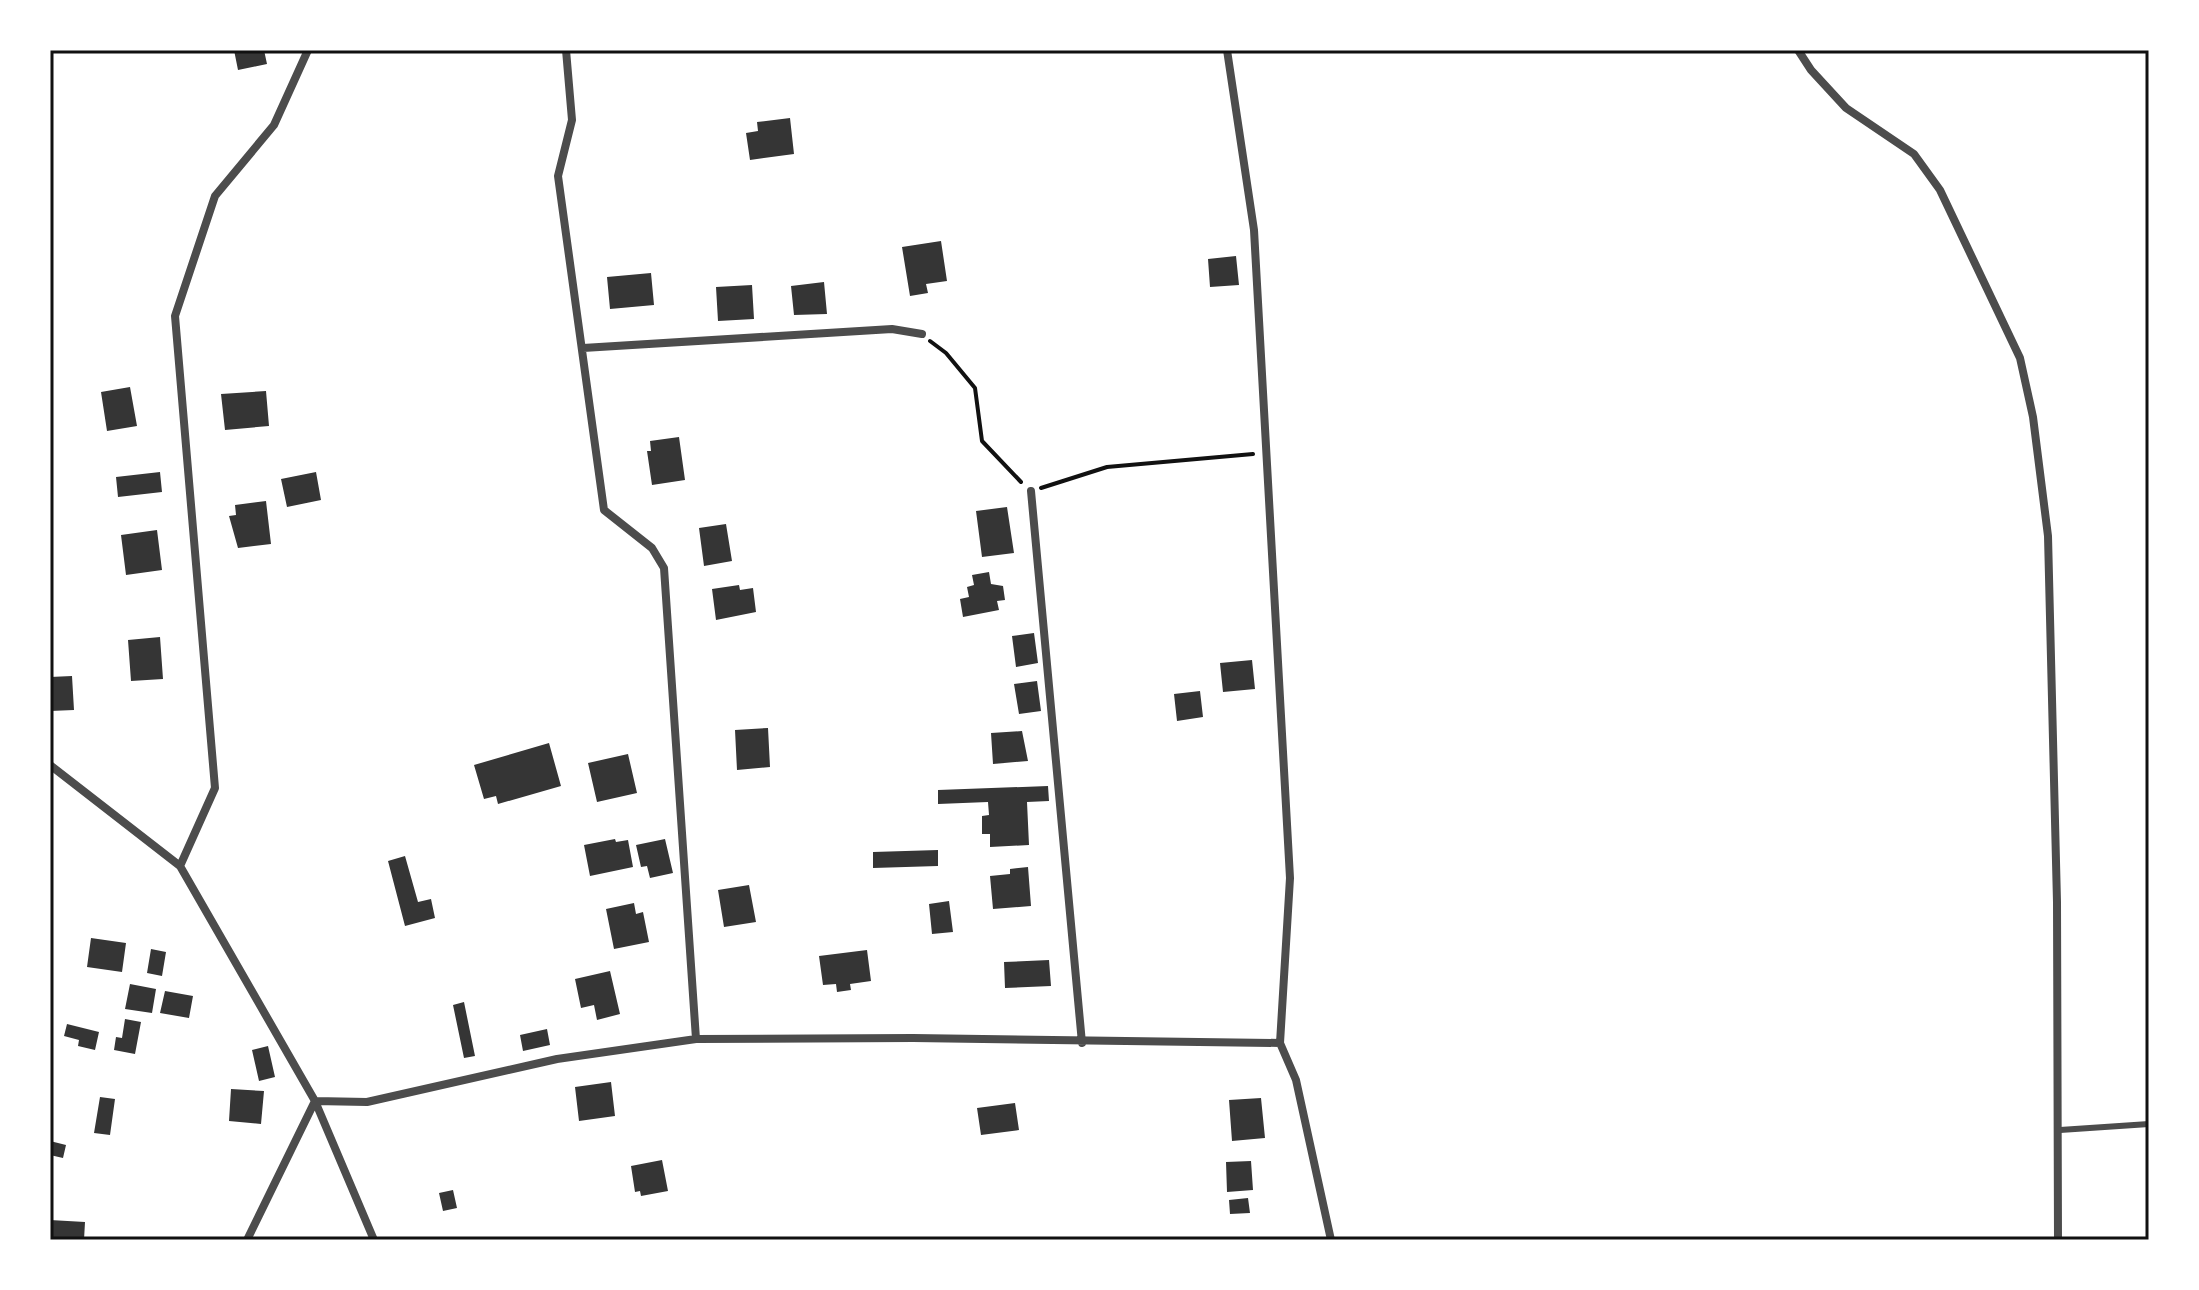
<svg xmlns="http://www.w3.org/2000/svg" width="2199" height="1290" font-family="Commissioner,sans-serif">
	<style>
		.building { fill: #353535 }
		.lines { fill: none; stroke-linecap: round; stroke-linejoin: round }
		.path { stroke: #111; stroke-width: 4 }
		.service { stroke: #4c4c4c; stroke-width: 6 }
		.minor { stroke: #4c4c4c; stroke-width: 8 }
		.neatline { fill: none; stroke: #111; stroke-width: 3 }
	</style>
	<rect width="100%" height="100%" fill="#fff"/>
	<path class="building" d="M234,50H264L267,64L238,70Z
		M790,118L794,154L750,160L746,133L758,131L757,122Z
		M941,241L947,281L926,284L928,293L910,296L902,247Z
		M1236,256L1239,285L1210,287L1208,259Z
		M651,273L654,305L610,309L607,277Z
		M824,282L827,314L794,315L791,286Z
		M752,285L754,319L718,321L716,287Z
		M130,387L137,426L107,431L101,392Z
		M266,391L269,426L225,430L221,394Z
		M679,437L685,480L652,485L647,451H651L650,441Z
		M160,472L162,492L118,497L116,477Z
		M316,472L321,500L287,507L281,479Z
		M266,501L271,544L238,548L229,516L236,515L235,505Z
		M1007,507L1014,553L982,557L976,511Z
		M726,524L732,561L704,566L699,528Z
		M157,530L162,570L126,575L121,535Z
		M989,572L991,584L1003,586L1005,600L997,601L999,610L963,617L960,599L969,597L967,587L974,585L972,575Z
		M739,585L740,590L753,588L756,612L716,620L712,589Z
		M1034,633L1038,663L1016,667L1012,636Z
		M160,637L163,679L131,681L128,640Z
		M1252,660L1255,689L1223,692L1220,663Z
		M72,676L74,710L50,711V677Z
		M1037,681L1041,711L1019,714L1014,684Z
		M1200,691L1203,717L1177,721L1174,694Z
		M768,728L770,767L737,770L735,730Z
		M1022,731L1028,761L993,764L991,733Z
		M549,743L561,786L498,804L496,796L484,799L474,765Z
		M628,754L637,793L597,802L588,763Z
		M1048,786L1049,801L1027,802L1029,845L990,847V834H982V816L989,815L988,802L938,804V790Z
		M615,839L616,842L628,840L633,867L590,876L584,845Z
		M665,839L673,873L650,878L647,866L641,867L636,845Z
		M938,850V866L873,868V852Z
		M405,856L418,902L431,899L435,918L405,926L388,861Z
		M1028,867L1031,906L993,909L990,876L1010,874V869Z
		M749,885L756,922L724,927L718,890Z
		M949,901L953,932L932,934L929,904Z
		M634,903L636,914L643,912L649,942L614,949L606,909Z
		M91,938L126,943L122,972L87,967Z
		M151,949L166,952L162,976L147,973Z
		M867,950L871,981L850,984L851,990L837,992L836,984L823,985L819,956Z
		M1049,960L1051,986L1005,988L1004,962Z
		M610,971L620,1014L597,1020L594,1005L581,1008L575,979Z
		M130,984L156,989L152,1013L125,1009Z
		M165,991L193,996L189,1018L160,1013Z
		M464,1002L475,1056L464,1058L453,1005Z
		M125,1019L141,1022L135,1054L114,1050L116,1037L122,1038Z
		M67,1024L99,1032L95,1050L78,1046L79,1040L64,1036Z
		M547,1029L550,1045L523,1051L520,1035Z
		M268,1046L275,1077L259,1081L252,1050Z
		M611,1082L615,1116L579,1121L575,1087Z
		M231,1089L264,1091L261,1124L229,1121Z
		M100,1097L115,1099L110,1135L94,1133Z
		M1261,1098L1265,1138L1232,1141L1229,1100Z
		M1015,1103L1019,1130L981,1135L977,1108Z
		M50,1141L66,1145L63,1158L50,1155Z
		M662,1160L668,1191L641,1196L640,1191L635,1192L631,1166Z
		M1251,1161L1253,1190L1227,1192L1226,1162Z
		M453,1190L457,1208L443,1211L439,1193Z
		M1248,1198L1250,1213L1230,1214L1229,1200Z
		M50,1220L85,1222L84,1240H50Z"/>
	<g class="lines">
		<path class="path" d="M930,341L946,353L975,388L982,441L1021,482
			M1041,488L1107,467L1253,454"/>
		<path class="service" d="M2060,1130L2149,1124"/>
		<path class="minor" d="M566,50L572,120L558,176L604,510L652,548L664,568L696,1039
			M1227,50L1254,230L1290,878L1280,1043L1296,1080L1331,1240
			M1798,50L1811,70L1846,108L1914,154L1940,190L2020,358L2033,417L2048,536L2057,902L2058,1240
			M583,348L892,329L922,334
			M1031,491L1082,1043
			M50,765L180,866L315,1101L374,1240
			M180,866L215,788L175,316L215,196L274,125L308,50
			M247,1240L315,1101L367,1102L557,1059L696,1039L913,1038L1280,1043"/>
	</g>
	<rect width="2199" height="1290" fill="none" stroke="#ffffff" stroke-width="104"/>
	<rect x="52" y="52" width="2095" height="1186" class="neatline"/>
</svg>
